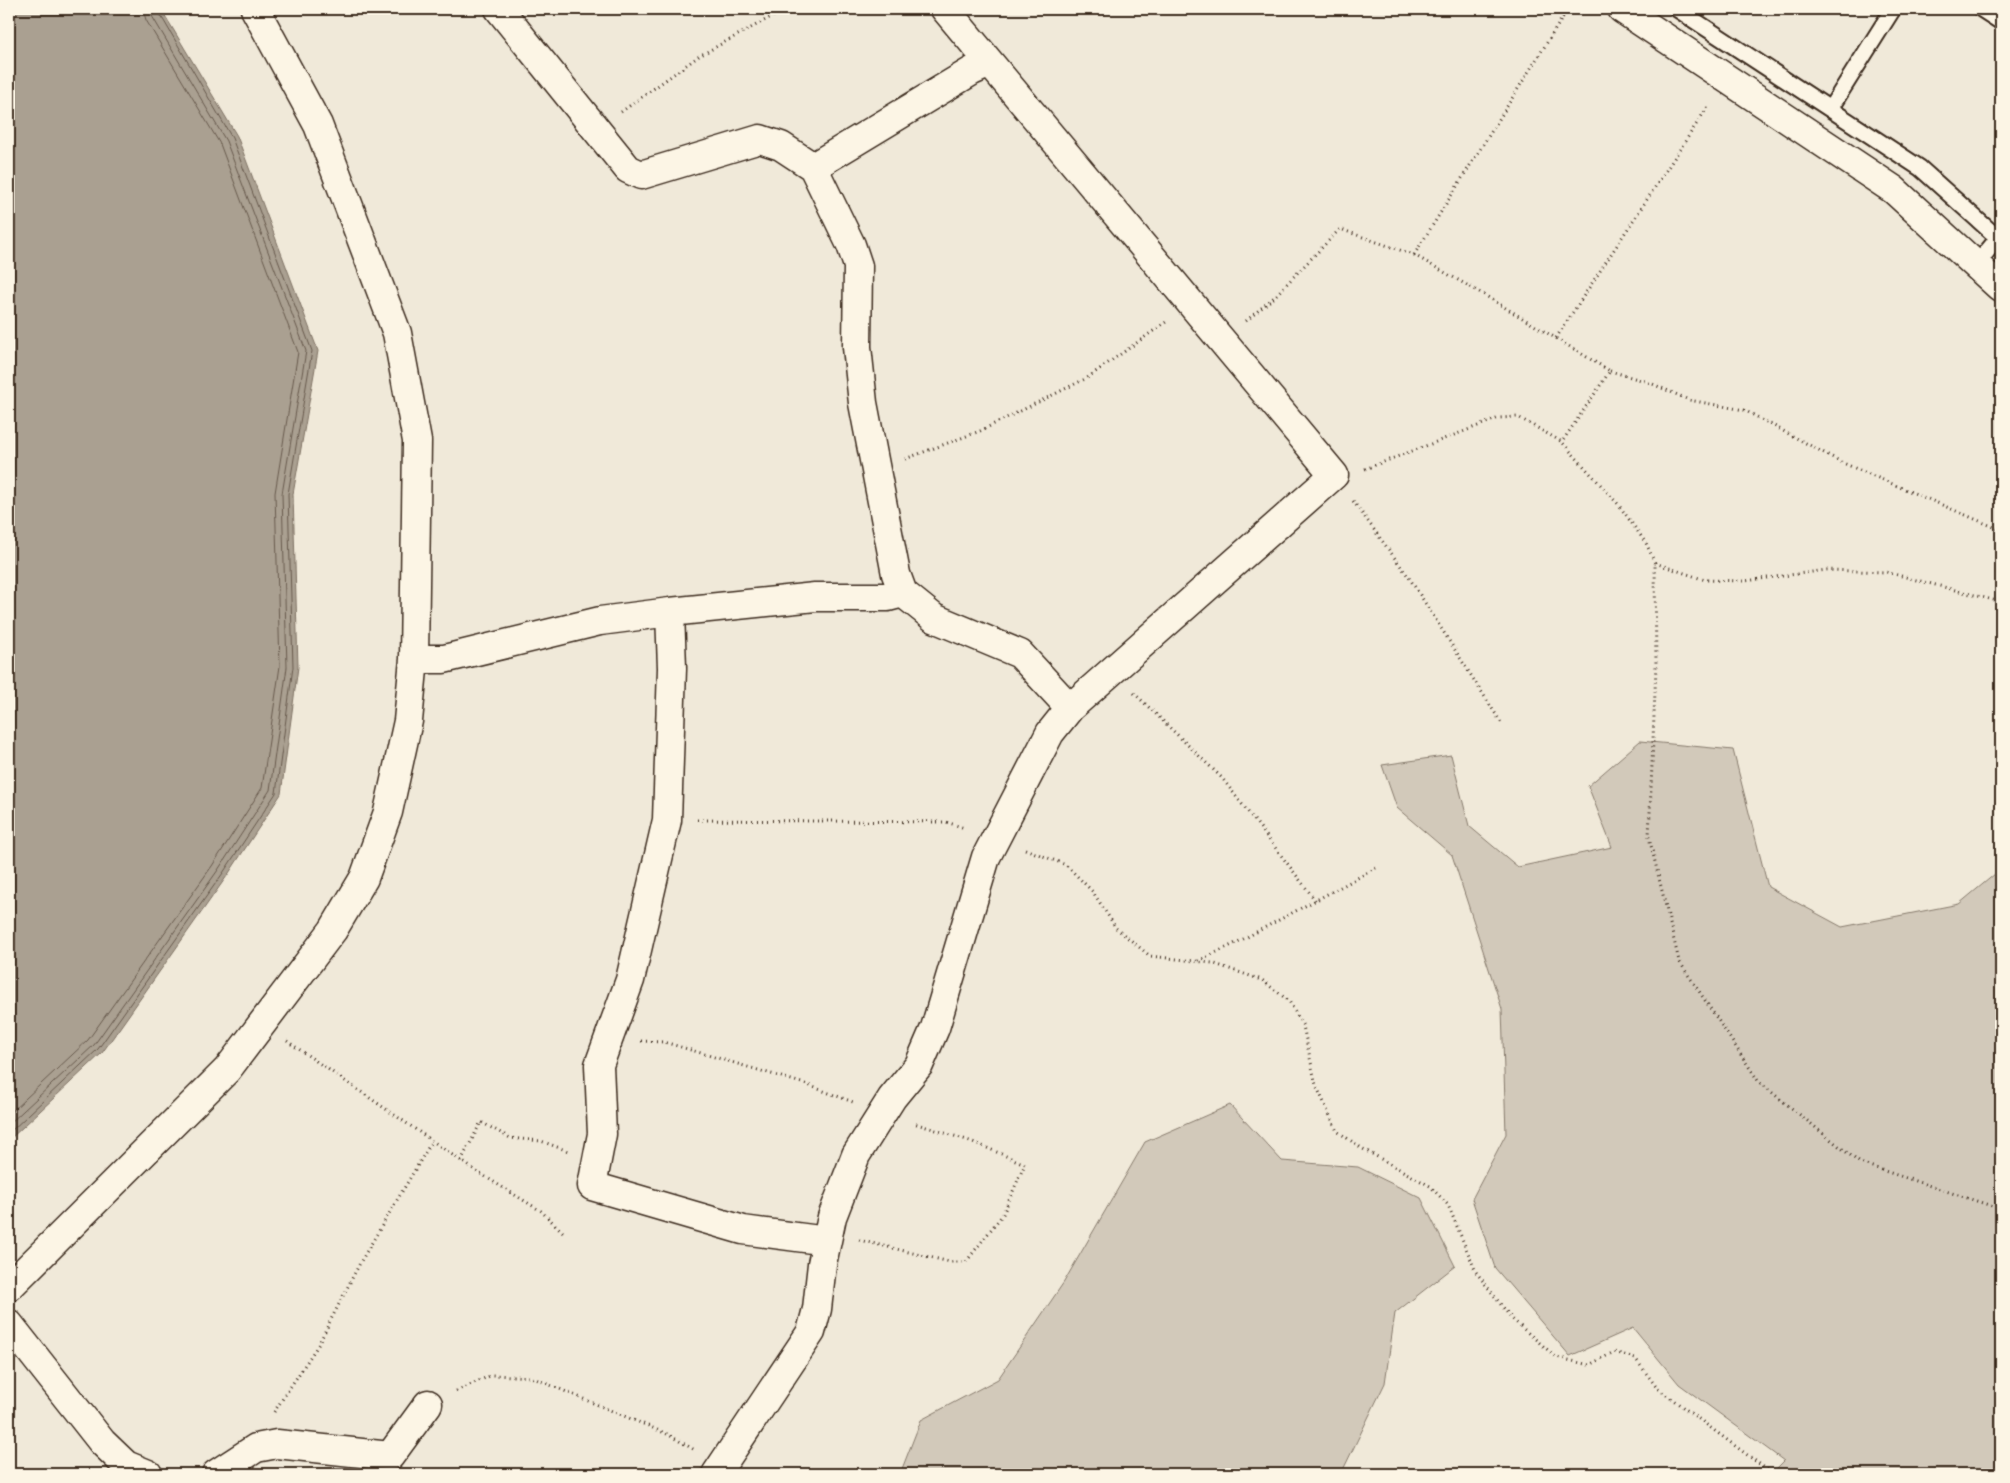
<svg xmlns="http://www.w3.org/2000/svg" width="2010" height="1483" font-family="'Indie Flower',sans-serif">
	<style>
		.green { fill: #d2c9ba; stroke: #867a6c }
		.water { fill: #aaa091; stroke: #7e7163 }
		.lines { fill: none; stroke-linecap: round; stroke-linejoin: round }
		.shore { stroke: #67594c; stroke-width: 1 }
		.lane-casing { stroke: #3b2a1e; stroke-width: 19 }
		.street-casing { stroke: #3b2a1e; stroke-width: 31 }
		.path { stroke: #3b2a1e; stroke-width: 3; stroke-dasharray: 1 4; stroke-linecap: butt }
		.lane { stroke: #fcf5e5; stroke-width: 15 }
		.street { stroke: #fcf5e5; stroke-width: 28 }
	</style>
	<rect width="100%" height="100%" fill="#f0e9d9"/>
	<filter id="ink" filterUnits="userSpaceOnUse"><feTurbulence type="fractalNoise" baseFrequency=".02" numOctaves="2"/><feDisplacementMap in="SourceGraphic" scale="10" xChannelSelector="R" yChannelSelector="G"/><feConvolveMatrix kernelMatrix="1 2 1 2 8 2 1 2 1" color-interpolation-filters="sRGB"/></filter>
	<g filter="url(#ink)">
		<path class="green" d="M1640,741L1733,750L1768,887L1842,927L1959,904L2001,869V1474H1771L1784,1461L1679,1384L1633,1328L1570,1356L1495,1268L1472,1199L1506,1134L1502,1009L1452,855L1397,808L1382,765L1451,755L1469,826L1518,867L1612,847L1588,786Z
			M1230,1105L1282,1161L1358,1167L1421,1198L1455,1266L1395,1313L1385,1383L1341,1474H900L921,1420L998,1379L1064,1282L1145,1142Z"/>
		<path class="water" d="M9,9H161L237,136L318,351L293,494L298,667L281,794L227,876L102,1053L9,1140Z"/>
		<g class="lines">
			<path class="shore" d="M9,1114L88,1040L212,866L262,788L280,666L275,493L298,352L220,144L146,20L143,9
				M9,1124L94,1045L218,870L270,790L287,667L282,494L306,351L226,141L152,16L150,9
				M9,1133L98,1049L223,873L276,793L293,667L288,494L312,351L232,138L157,9"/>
			<g class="lane-casing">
				<path id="lane" d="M1677,9L1920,168L1998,238L1976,265
					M1981,9L2001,22
					M1830,109L1893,9"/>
			</g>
			<g class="street-casing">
				<path id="street" d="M499,9L628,169L641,175L760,139L781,146L813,167L851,245L858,266L857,347L863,403L896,574L903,593L934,618L1020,654L1070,708
					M1622,9L1894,190L2001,288
					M813,167L972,71L990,63
					M670,612L672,668L667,820L630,980L599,1065L602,1134L592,1186L743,1230L827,1241
					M414,659H444L600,621L670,612L815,597H888L903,593
					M9,1287L227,1070L333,930L364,878L388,812L408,721L414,659L417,441L397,333L318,125L255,9
					M9,1324L102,1442L126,1465L148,1474
					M216,1474L256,1448L277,1444L390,1456L428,1404
					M716,1474L811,1332L817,1309L822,1264L832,1217L856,1155L892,1098L919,1065L935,1028L986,857L1050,733L1070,708L1334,475L945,9"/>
			</g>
			<path class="path" d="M621,112L699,56L786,9
				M1414,255L1568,9
				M1246,321L1273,298L1340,229L1414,255L1481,293L1610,371L1562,442
				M1556,338L1709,105
				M1610,371L1648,382L1689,400L1744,410L1843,463L2001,530
				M905,459L980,431L1087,378L1166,322
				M1365,469L1499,418L1518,417L1562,442L1618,504L1646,543L1655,563L1656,667L1649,837L1679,961L1759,1082L1860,1163L2001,1209
				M1353,501L1408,576L1502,724
				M1655,563L1705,580L1745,581L1827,570L1886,572L2001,602
				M1134,693L1222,778L1316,901
				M697,820L946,822L965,828
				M1025,849L1066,865L1093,892L1116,928L1150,956L1212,963L1262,980L1289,1001L1303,1026L1316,1085L1337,1131L1363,1149L1430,1186L1448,1205L1476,1272L1512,1319L1556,1357L1589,1365L1614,1352L1635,1358L1657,1388L1773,1474
				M1198,961L1234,944L1376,868
				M287,1041L476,1171L541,1211L565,1234
				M641,1041L664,1042L805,1084L853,1102
				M461,1161L481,1122L510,1138L541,1141L568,1151
				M859,1240L950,1262H966L1003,1214L1025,1164L973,1142L914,1123
				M456,1391L492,1375L531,1377L667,1434L695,1450
				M274,1412L318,1345L361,1261L432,1141"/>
			<use href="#lane" class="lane"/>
			<use href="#street" class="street"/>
		</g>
	</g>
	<rect width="2010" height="1483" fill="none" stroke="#fcf5e5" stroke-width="30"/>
	<rect x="15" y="15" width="1980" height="1453" fill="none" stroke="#3b2a1e" stroke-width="2" filter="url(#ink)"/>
</svg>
